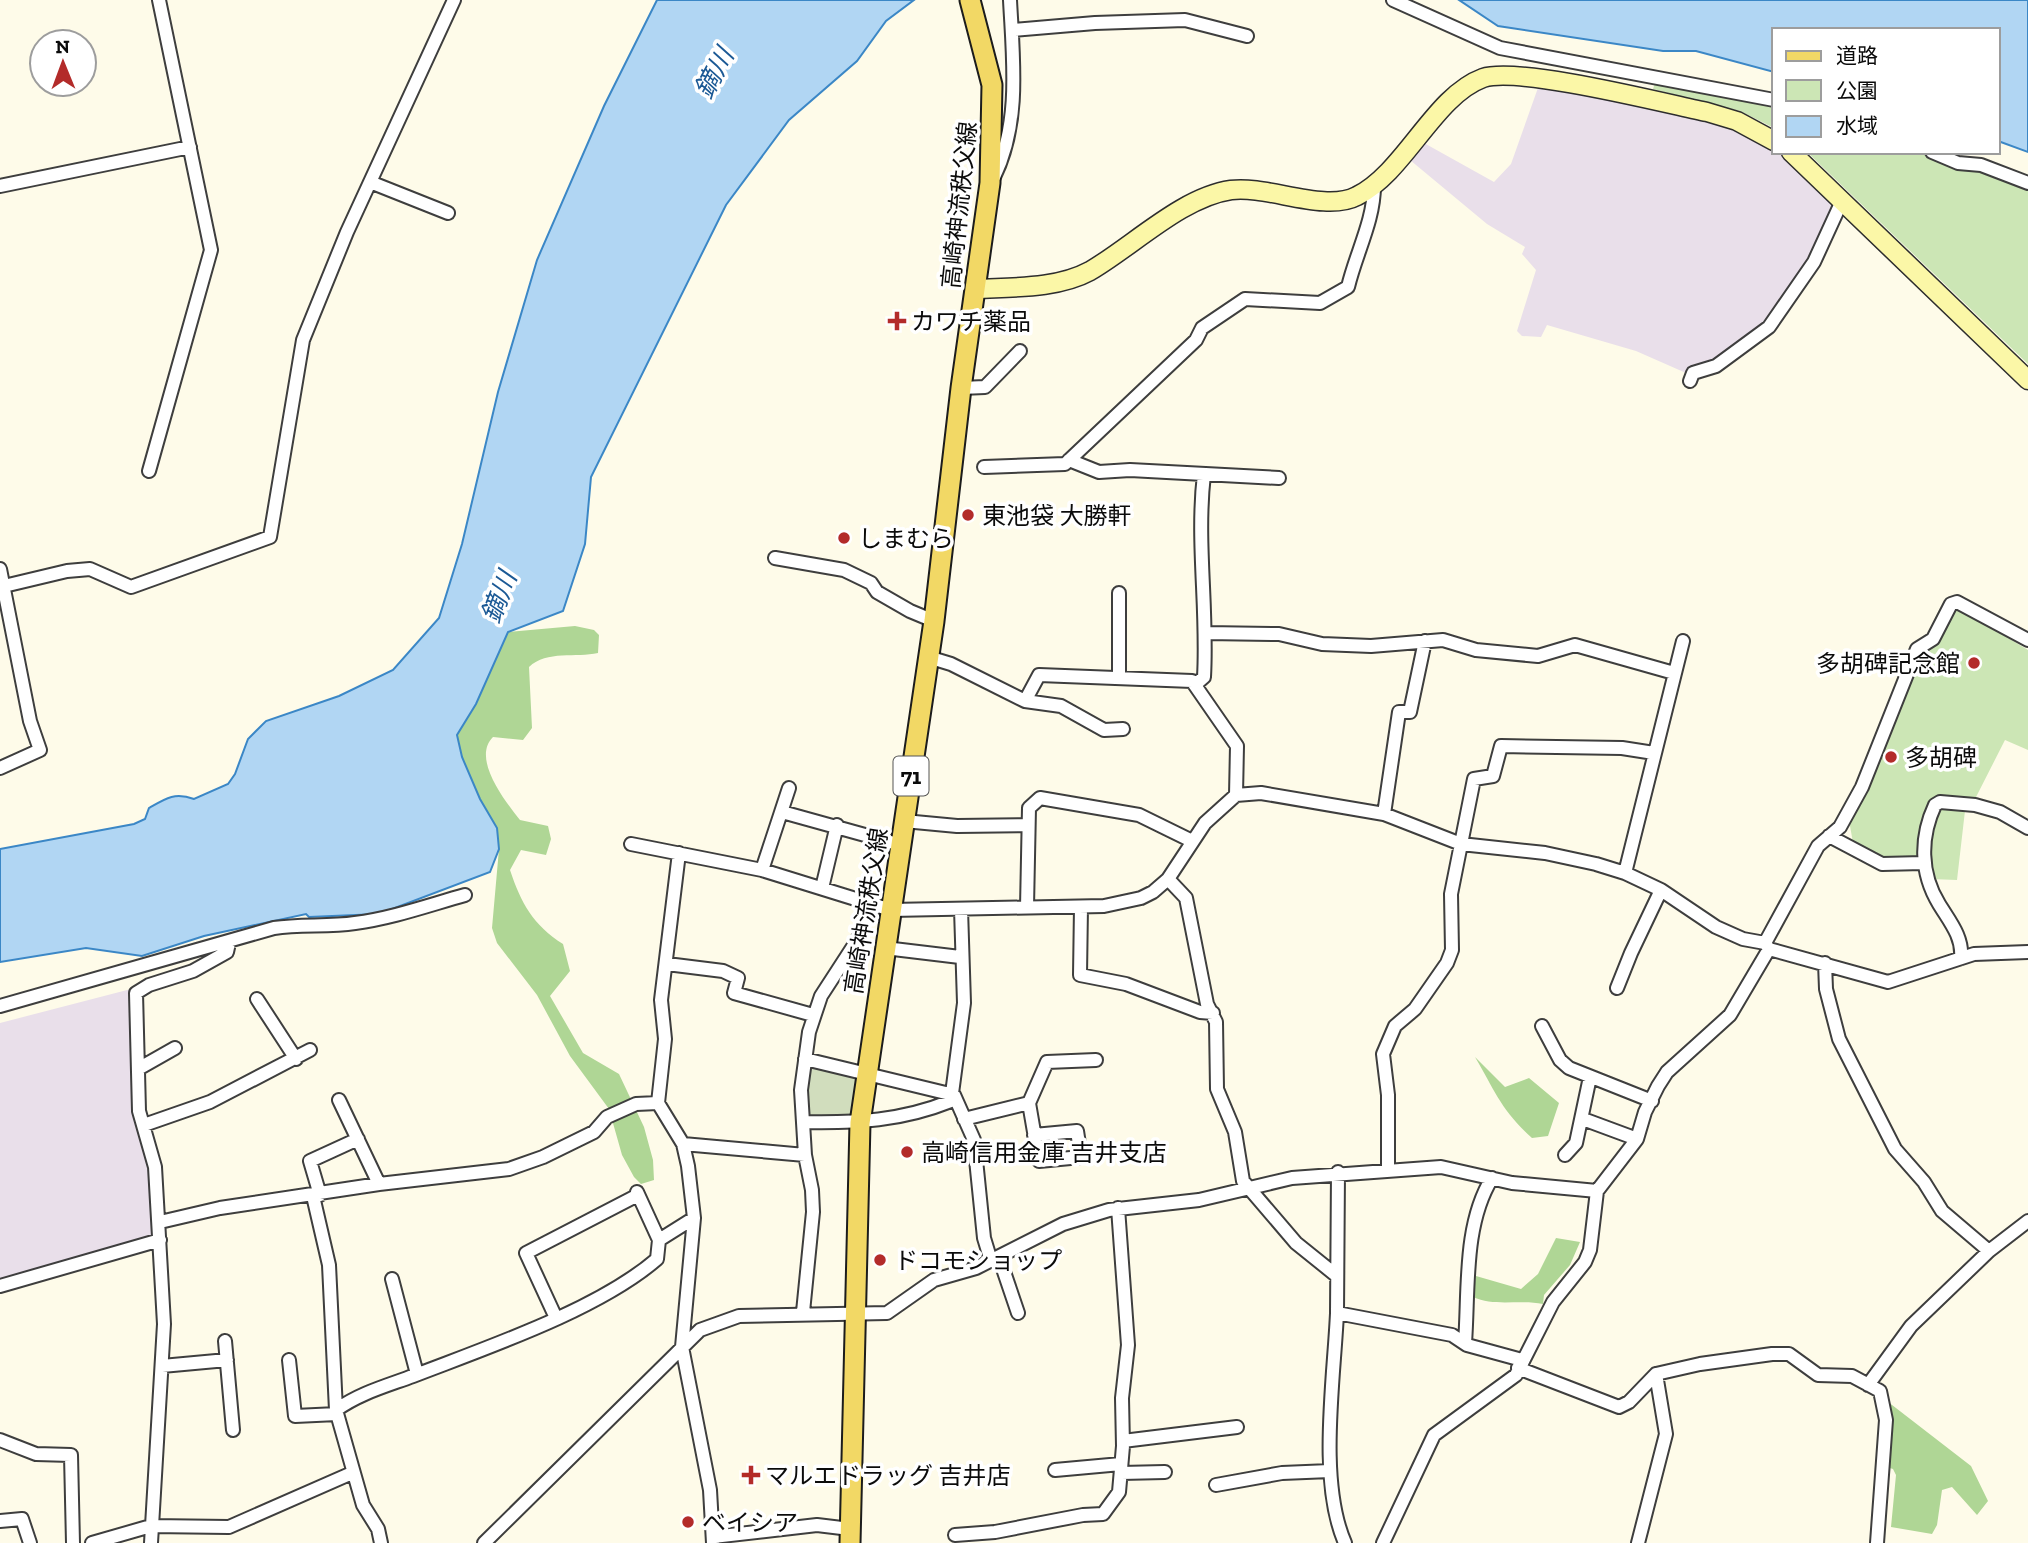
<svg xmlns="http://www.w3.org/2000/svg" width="2028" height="1543" font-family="'Zilla Slab','Noto Sans JP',serif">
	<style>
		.industrial { fill: #e9dfea }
		.green { fill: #cce6b5 }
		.forest { fill: #afd695 }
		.cemetery { fill: #d1ddbd }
		.water { fill: #b1d6f3; stroke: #3b87c6; stroke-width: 2 }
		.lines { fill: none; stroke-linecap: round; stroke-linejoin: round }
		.street-casing { stroke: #3e3e3e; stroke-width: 16 }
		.secondary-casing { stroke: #2d2d2d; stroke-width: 21 }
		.primary-casing { stroke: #1c1c1c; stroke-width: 23 }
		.street { stroke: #fff; stroke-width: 12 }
		.secondary { stroke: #fbf7a7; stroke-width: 18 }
		.primary { stroke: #f2d865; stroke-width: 19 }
		.poi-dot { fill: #b32b2a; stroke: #fff; stroke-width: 2.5 }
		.labels { text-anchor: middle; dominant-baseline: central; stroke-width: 7; stroke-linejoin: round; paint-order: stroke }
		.shield { fill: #fff; stroke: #545454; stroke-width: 2 }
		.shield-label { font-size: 23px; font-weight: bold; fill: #0b0b0b }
		.street-label { font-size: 24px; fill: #0b0b0b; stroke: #fff }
		.poi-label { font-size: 24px; fill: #0b0b0b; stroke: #fff; text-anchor: start }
		.water-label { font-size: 26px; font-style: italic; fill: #1b5995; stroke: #fff }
	</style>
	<rect width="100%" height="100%" fill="#fefbe9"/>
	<path class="industrial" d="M1539,85L1730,126L1790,160L1837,204L1829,227L1768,325L1715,363L1686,373L1636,351L1547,325L1541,337L1522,336L1517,331L1536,270L1522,254L1525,247L1487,224L1410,160L1424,143L1494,182L1511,164Z
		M131,989L134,1111L150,1165L154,1238L0,1280V1023Z"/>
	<path class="green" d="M1658,74L1774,97V128L1740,111L1653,89Z
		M1807,152H1945L2028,178V364Z
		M1957,607L2028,650V750L2005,740L1974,801L1966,802L1957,880L1931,879L1920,855C1899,873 1873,854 1853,843L1849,820L1920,652L1936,641Z"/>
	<path class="forest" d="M575,626L594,630L599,635L598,653C576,658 547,650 529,667L532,728L523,740L493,737C471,759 506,802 520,820L548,826L551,839L546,855L521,850L510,870C521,903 533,925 563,944L570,971L550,996L583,1053L619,1074L644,1127L653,1160L654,1180L641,1184L634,1177L622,1155L609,1109L570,1056L537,995L497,943L492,928L499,849L497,828L480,799L462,757L457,735L476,704L508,632Z
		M1475,1057L1505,1087L1529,1078L1559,1103L1548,1136L1532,1138C1501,1110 1495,1091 1475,1057Z
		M1556,1238L1580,1242L1570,1265L1544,1295L1543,1304C1520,1299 1495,1307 1473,1297L1476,1276L1521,1289L1538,1274Z
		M1883,1398L1971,1466L1988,1501L1977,1515L1952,1487L1942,1490L1937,1525L1932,1534L1891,1527L1896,1475L1893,1469L1876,1464L1883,1437Z"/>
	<path class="cemetery" d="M813,1064L857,1074L853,1119L807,1117V1067Z"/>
	<path class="water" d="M657,0H914L886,21L857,61L789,120L726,205L591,477L585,544L563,611L508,632L476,704L457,735L462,757L480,799L497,828L499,849L490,872L379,914L309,917L306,914L204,936L142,956L86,948L0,962V849L134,824L145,819L149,808C166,798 175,792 194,799L228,784L235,774L248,739L266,721L339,696L393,670L439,618L462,544L498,392L537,260L604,106Z
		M1459,0H2028V152L1998,141V30H1774V72L1696,51H1663L1498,26Z"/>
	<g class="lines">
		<g class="street-casing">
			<path id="street" d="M1393,0L1500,48L1774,100
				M1012,30L1095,23L1185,20L1247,36
				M1932,152L1958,163L1981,165L2028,183
				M994,177C1021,122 1013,59 1010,0
				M370,182L448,213
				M0,186L190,147
				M1690,381L1693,373L1716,366L1769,327L1814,262L1842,201
				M961,388L985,387L1020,351
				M1069,460L1099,472L1130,470L1279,478
				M984,467L1065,464L1196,340L1202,328L1245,299L1320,303L1348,287C1356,253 1374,221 1374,186
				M149,471L211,250L159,0
				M775,558L844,570L871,583L877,592L910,611L934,621
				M0,569L30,721L40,750L0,768
				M4,586L67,571L90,569L131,587L270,537L303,340L347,232L454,0
				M1206,633L1279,634L1322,644L1371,646L1443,640L1476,650L1538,656L1575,645L1674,673
				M928,657L951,664L1025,701L1039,675L1192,681L1237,746L1236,795
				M1119,678V593
				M1196,684L1204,677C1208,609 1196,542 1204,474
				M1025,701L1061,706L1104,730L1123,729
				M782,812L901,845
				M1384,814L1399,712H1410L1425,641
				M904,821L957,826L1028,825
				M1829,836L1882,864L1923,863
				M631,844L762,870L891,910L1104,906L1141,898L1153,892L1168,879L1205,823L1236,795L1261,793L1384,814L1461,844L1545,853L1596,864L1625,873L1661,890L1716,927L1743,939L1765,943L1769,949L1888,982L1974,954L2028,952
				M679,853L661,1000L665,1039L658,1103L683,1144L688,1166L694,1218L682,1347L710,1490L713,1543
				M762,870L789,788
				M1625,873L1683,641
				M1168,879L1186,898L1207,1004L1216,1022L1217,1089L1235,1132L1243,1181L1296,1243L1337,1276
				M822,888L837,825
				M1027,907L1029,808L1040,798L1139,815L1192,841
				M1081,907L1080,975L1126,984L1200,1012L1213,1013
				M1765,943L1818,846L1840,827L1862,787L1917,649L1933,639L1951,604L1957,602L2028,640
				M885,948L960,957
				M1961,958C1963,937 1950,922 1939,904C1920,873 1920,837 1935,805L1940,802L1975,805L2000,812L2028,828
				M1825,963L1826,989L1839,1039L1895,1149L1924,1182L1942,1211L1989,1251
				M667,964L723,971L738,978L734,993L813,1015
				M1617,988L1631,953L1661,890
				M257,999L296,1059
				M0,1006L274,928C301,924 328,927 355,923C393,918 429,905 465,895
				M1542,1026L1560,1060L1569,1068L1652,1101
				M805,1059L954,1095L974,1140L984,1238L991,1261
				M138,1069L175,1048
				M339,1100L379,1184
				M1029,1103L1047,1062L1096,1060
				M964,1119L1029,1103L1039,1161L1081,1157L1077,1131L1034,1135
				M1583,1119L1637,1139
				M804,1122C857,1123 901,1121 951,1101L964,1003L961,909
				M144,1125L210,1102L310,1050
				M683,1144L805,1155
				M1565,1155L1576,1143L1590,1077
				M1388,1168V1095L1383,1054L1395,1026L1415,1009L1447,963L1452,950L1451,894L1474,779L1493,776L1501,746L1622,748L1654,753
				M1338,1172L1337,1313L1452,1335L1467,1345L1522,1360
				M320,1195L310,1161L358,1139
				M313,1196L329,1265L336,1410L363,1505L378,1529L381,1543
				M160,1222L220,1208L379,1184L509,1169L543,1157L594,1132L607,1117L636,1104L658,1103
				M659,1240L694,1218
				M999,1257L1018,1313
				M392,1279L417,1374
				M0,1286L160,1240
				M803,1312L813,1212L812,1190L805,1155L801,1090L809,1032L821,996L858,939L868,903
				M1337,1313C1334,1380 1318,1481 1345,1543
				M556,1318L526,1253L638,1195
				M225,1341L233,1430
				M1465,1343C1469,1290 1463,1225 1492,1178
				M289,1360L295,1416L337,1414
				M162,1366L227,1360
				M1518,1368L1619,1407L1629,1402L1656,1374L1700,1364L1772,1354H1789L1818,1375L1852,1376L1880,1391L1886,1420L1877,1543
				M1868,1385L1911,1326L1989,1251L2028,1221
				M336,1410C360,1393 386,1386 413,1376C488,1347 598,1310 657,1259L659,1240L637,1192
				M0,1440L36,1454L71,1455L73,1543
				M1123,1441L1237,1427
				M1055,1470L1121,1464
				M1121,1473L1165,1472
				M1216,1485L1282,1473L1330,1471
				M0,1521L22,1519L30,1543
				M955,1535L995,1532L1083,1515L1103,1514L1119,1492L1123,1446L1122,1398L1128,1345L1118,1208
				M713,1537L817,1525L850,1529
				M92,1543L151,1526L229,1527L352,1473
				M151,1543L164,1324L155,1167L139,1111L136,993L149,985L193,971L227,952L229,943
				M484,1543L700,1330L739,1316L887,1313L934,1280L976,1268L1063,1224L1109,1210L1199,1200L1292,1178L1441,1167L1512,1183L1597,1191
				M1383,1543L1434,1435L1516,1375L1553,1302L1585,1262L1590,1250L1597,1191L1637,1139L1645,1112L1658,1086L1667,1072L1730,1015L1769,949
				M1638,1543L1666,1434L1656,1374"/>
		</g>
		<g class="secondary-casing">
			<path id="secondary" d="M1791,152L2028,380
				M976,289C1012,287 1057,289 1090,271C1133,246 1182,197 1231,190C1267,185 1325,213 1357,196C1405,172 1434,96 1483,78C1518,66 1664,103 1707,112L1737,121L1774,141"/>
		</g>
		<g class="primary-casing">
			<path id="primary" d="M850,1543L860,1123L934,621L961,388L990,183L992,85L970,0"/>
		</g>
		<use href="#street" class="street"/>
		<use href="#secondary" class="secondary"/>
		<use href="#primary" class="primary"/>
	</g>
	<g class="poi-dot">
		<path d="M893.5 310.5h7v7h7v7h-7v7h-7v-7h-7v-7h7z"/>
		<circle cx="968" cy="515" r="7"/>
		<circle cx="844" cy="538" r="7"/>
		<circle cx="1974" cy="663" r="7"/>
		<circle cx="1891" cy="757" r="7"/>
		<circle cx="907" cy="1152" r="7"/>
		<circle cx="880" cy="1260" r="7"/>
		<path d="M747.5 1464.5h7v7h7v7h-7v7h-7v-7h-7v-7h7z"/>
		<circle cx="688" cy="1522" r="7"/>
	</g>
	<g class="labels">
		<rect class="shield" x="893.5" y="756.5" width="35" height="39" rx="5"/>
		<g class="shield-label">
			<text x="911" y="776">71</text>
		</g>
		<g class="street-label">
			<text transform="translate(959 205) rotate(-84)">高崎神流秩父線</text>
			<text transform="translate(866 911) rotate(-81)">高崎神流秩父線</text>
		</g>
		<g class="poi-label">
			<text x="911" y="321">カワチ薬品</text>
			<text x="982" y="515">東池袋 大勝軒</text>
			<text x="858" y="538">しまむら</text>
			<text x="1960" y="663" text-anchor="end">多胡碑記念館</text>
			<text x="1905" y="757">多胡碑</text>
			<text x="921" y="1152">高崎信用金庫 吉井支店</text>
			<text x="894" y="1260">ドコモショップ</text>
			<text x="765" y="1475">マルエドラッグ 吉井店</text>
			<text x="702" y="1522">ベイシア</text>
		</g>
		<g class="water-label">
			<text transform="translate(714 73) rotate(-62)">鏑川</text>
			<text transform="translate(499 597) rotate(-69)">鏑川</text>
		</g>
	</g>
	<rect x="1772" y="28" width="228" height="126" fill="#ffffff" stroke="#9d9d9d" stroke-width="2"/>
	<rect x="1786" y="51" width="35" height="10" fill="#f2d865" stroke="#9d9d9d" stroke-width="2"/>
	<text x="1836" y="63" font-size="21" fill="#0b0b0b">道路</text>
	<rect x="1786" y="80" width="35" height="21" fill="#cce6b5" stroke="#9d9d9d" stroke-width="2"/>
	<text x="1836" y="98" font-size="21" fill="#0b0b0b">公園</text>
	<rect x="1786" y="116" width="35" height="21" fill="#b1d6f3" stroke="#9d9d9d" stroke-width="2"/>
	<text x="1836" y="133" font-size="21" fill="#0b0b0b">水域</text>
	<g transform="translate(63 63) rotate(359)"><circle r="33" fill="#ffffff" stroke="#9d9d9d" stroke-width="2"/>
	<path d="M0-5L12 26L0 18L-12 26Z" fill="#b32b2a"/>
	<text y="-10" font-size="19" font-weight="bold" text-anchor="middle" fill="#0b0b0b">N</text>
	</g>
</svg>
